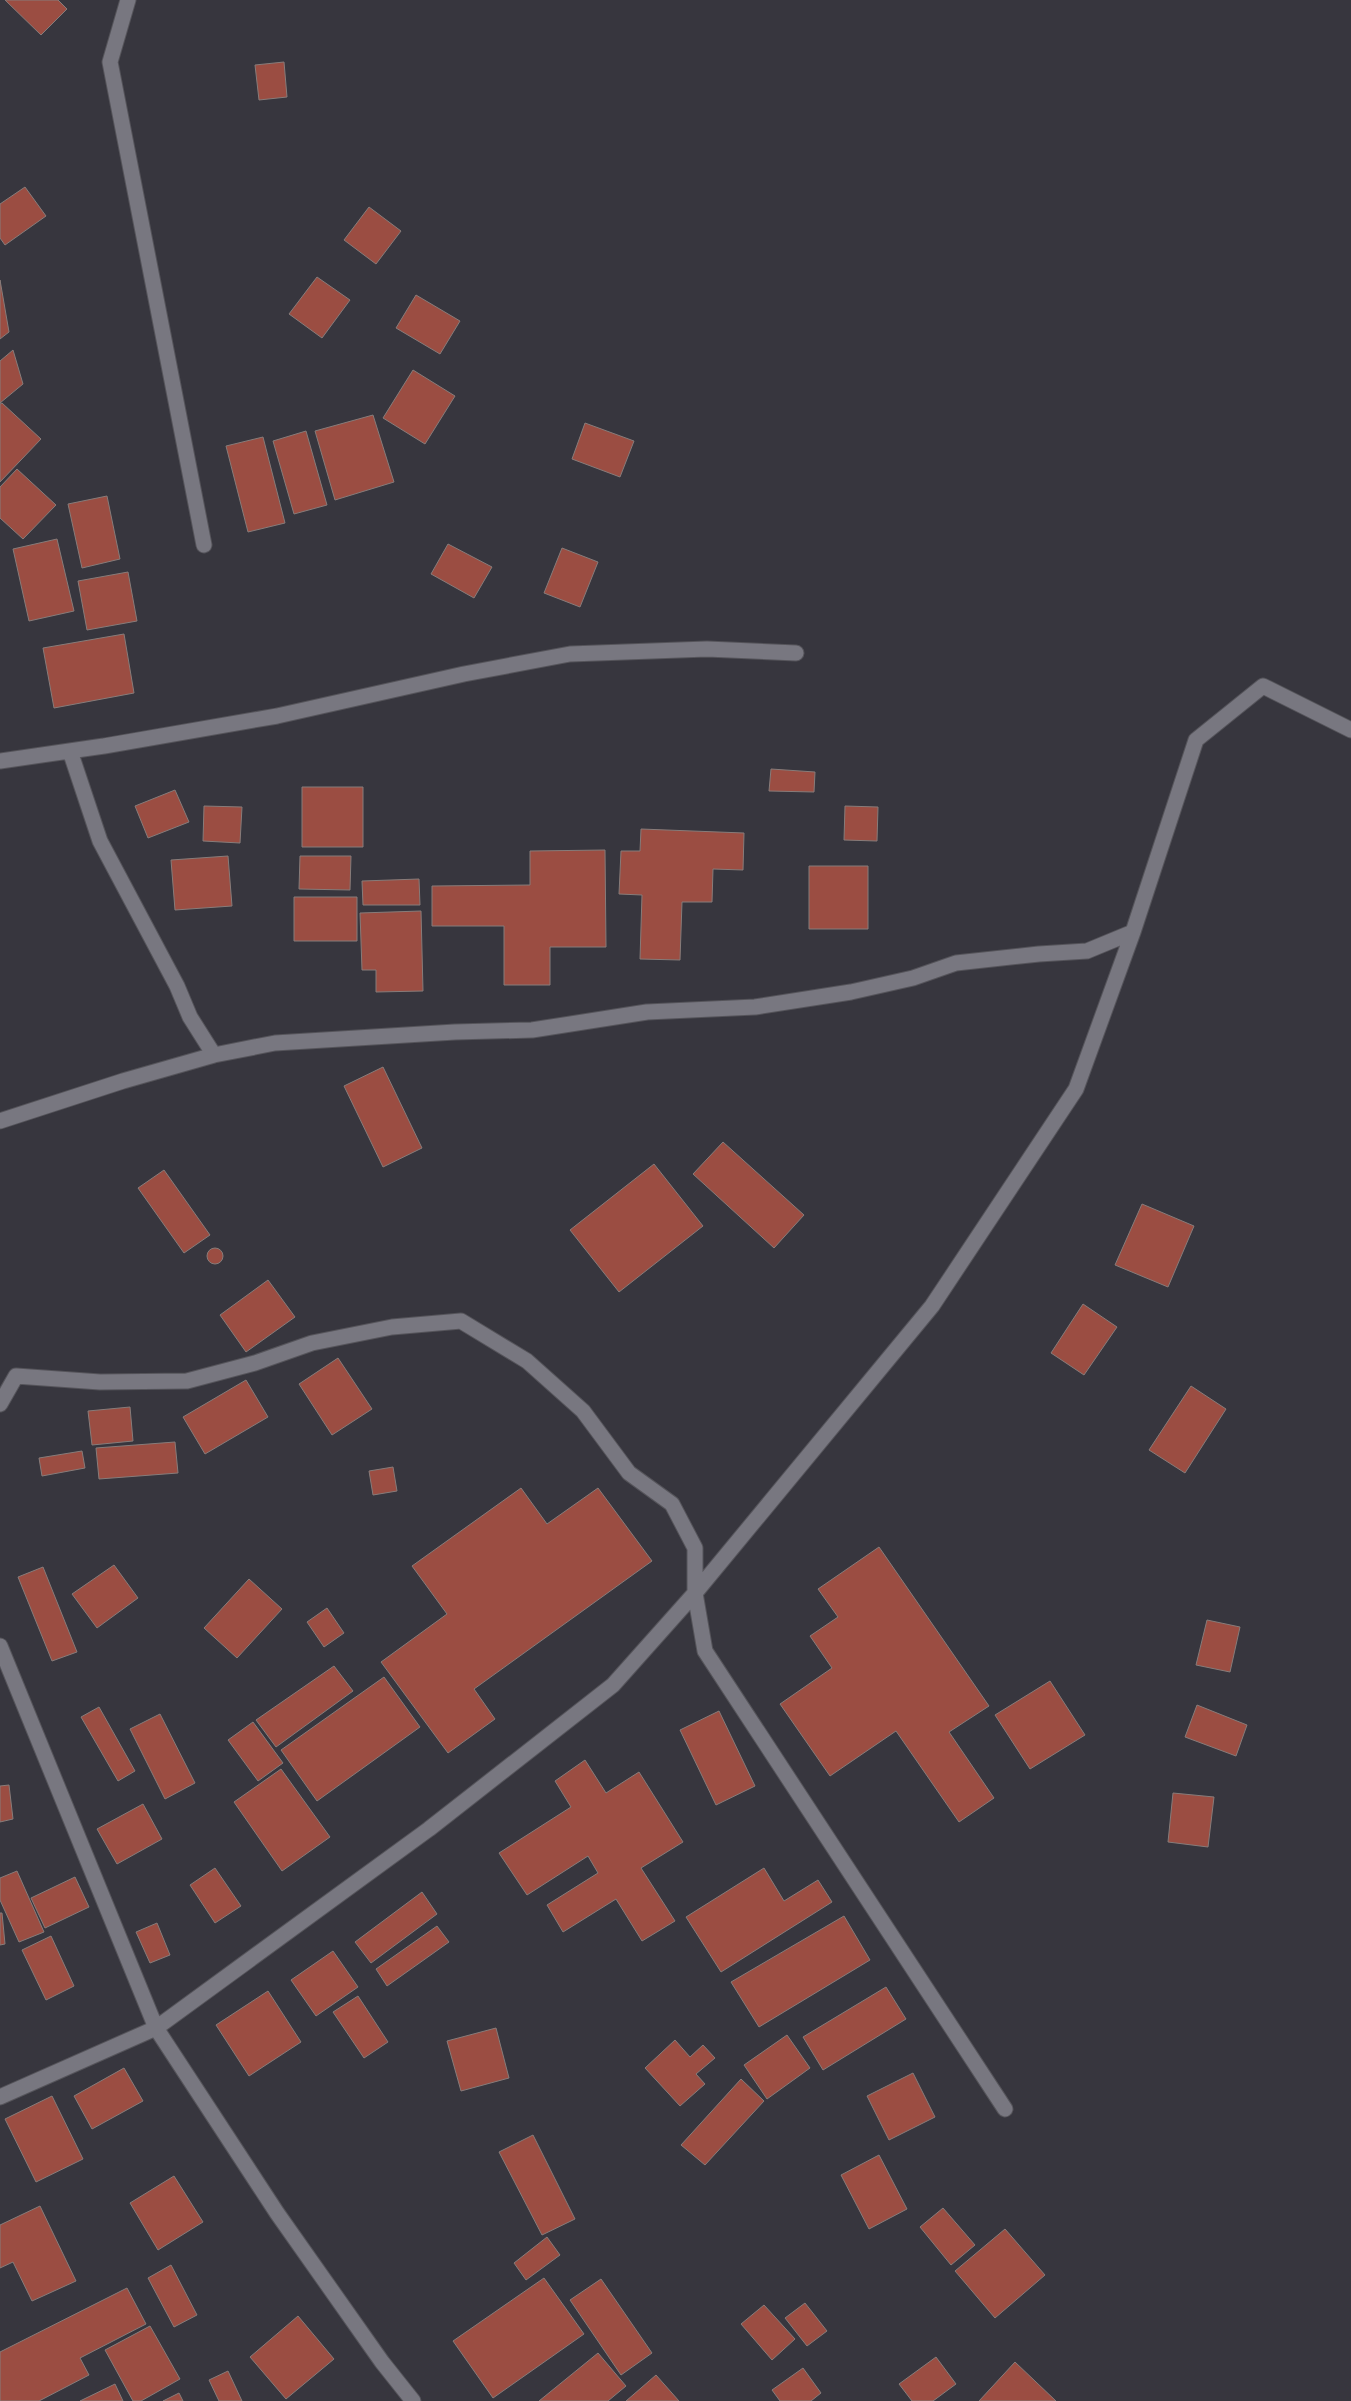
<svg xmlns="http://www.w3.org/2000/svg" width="1351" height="2401" font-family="Signika,sans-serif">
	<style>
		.building { fill: #9b4d42; stroke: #877c7a }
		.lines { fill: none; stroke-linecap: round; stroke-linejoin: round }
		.minor-casing { stroke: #55545a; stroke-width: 17 }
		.minor { stroke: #787780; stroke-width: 15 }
	</style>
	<rect width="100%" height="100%" fill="#37363e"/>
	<path class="building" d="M5,0H58L67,9L41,35Z
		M284,62L287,97L259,100L255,65Z
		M25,187L46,216L5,245L0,238V204Z
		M369,207L401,231L376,264L344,240Z
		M317,277L350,300L322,338L289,314Z
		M0,280L9,332L0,339Z
		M416,295L460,321L440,354L396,328Z
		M13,350L23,384L0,403V361Z
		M413,370L455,396L425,444L383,418Z
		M2,403L41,439L0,482V404Z
		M373,415L394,482L335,500L315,431Z
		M585,423L634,441L620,477L572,459Z
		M306,431L327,505L294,514L273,441Z
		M263,437L285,523L248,532L226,446Z
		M17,469L56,505L23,539L0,518V487Z
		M107,496L120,559L82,568L68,504Z
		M57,539L74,611L29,621L13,549Z
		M448,544L492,567L474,598L431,574Z
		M562,548L598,562L580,607L544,593Z
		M128,572L137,621L87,630L78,581Z
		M124,634L134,693L54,708L43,648Z
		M771,769L815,772L814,792L769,791Z
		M302,787H363V847H302Z
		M175,790L189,822L148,838L135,806Z
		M204,806L242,807L240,843L203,841Z
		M845,806L878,807L877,841L844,840Z
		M641,829L744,833L743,870L713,869L712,902H682L680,960L640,959L642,895L619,894L621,851H640Z
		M605,850L606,947H550V985H504V926H432V886L530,885V851Z
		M228,856L232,906L175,910L171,860Z
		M300,856H351L350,890L299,889Z
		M809,866H868V929H809Z
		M419,879L420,905H363L362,881Z
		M294,897H357V941H294Z
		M421,911L423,991L376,992V970H362L360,913Z
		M383,1067L422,1148L383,1167L344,1086Z
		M723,1142L804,1215L774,1248L693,1174Z
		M654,1164L703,1226L619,1292L570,1230Z
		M164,1170L210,1235L184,1253L138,1188Z
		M1142,1204L1194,1226L1168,1287L1115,1265Z
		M207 1256a8 8 0 1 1 16 0a8 8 0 1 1-16 0Z
		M268,1280L295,1317L246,1352L220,1315Z
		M1083,1304L1117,1327L1084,1375L1051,1353Z
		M338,1358L372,1409L332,1435L299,1384Z
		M246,1380L268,1417L205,1454L183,1417Z
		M1191,1386L1226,1409L1185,1473L1149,1450Z
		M130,1407L133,1441L92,1445L88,1411Z
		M175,1442L178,1473L99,1479L96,1448Z
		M82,1451L85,1468L42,1476L39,1458Z
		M393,1467L397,1491L373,1495L369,1471Z
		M521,1488L547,1524L598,1488L652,1561L474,1689L495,1719L448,1753L381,1662L447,1614L412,1566Z
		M879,1547L989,1706L949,1732L994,1798L959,1822L896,1731L830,1776L780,1704L832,1668L810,1636L838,1617L818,1589Z
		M114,1565L138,1598L97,1628L72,1594Z
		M43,1567L77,1652L52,1661L18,1577Z
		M249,1579L282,1609L237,1658L204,1628Z
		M327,1608L344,1633L324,1647L307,1622Z
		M1207,1620L1240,1627L1230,1672L1196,1665Z
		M334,1666L353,1691L276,1747L256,1720Z
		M384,1677L420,1727L317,1801L281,1750Z
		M1050,1681L1085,1735L1030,1769L995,1715Z
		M1197,1705L1247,1725L1236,1756L1185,1737Z
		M99,1707L135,1771L118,1781L81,1717Z
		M719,1711L755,1786L716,1805L680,1730Z
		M160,1714L195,1783L165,1799L130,1729Z
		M253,1722L283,1763L258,1781L228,1740Z
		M585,1760L606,1793L639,1772L683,1842L641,1868L675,1921L642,1941L616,1899L563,1932L547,1905L598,1873L588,1856L527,1895L499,1853L571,1807L555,1781Z
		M281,1769L330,1837L282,1871L234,1802Z
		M9,1785L13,1819L0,1822V1786Z
		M1173,1793L1214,1797L1208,1847L1168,1842Z
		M143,1804L162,1839L117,1864L97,1829Z
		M215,1868L241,1906L215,1923L190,1885Z
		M764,1868L784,1901L818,1880L832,1902L721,1972L686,1917Z
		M17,1871L44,1932L19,1942L0,1900V1878Z
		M75,1877L89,1907L45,1928L31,1898Z
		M422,1892L437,1914L371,1963L355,1942Z
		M0,1913H2L5,1944L0,1945Z
		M844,1916L870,1960L759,2027L731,1982Z
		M157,1923L170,1955L150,1963L136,1932Z
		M437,1926L449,1942L387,1986L376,1969Z
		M51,1936L74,1986L46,2000L22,1950Z
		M333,1951L358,1987L316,2016L291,1980Z
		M886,1987L906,2019L823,2070L803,2037Z
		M268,1991L301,2042L249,2076L216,2025Z
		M358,1996L388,2042L364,2058L333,2012Z
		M496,2028L509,2078L461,2091L447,2041Z
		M787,2035L810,2068L767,2099L744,2065Z
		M675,2040L690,2057L703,2045L715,2058L696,2074L705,2084L680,2106L645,2068Z
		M124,2068L143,2101L92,2129L74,2096Z
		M913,2073L935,2117L889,2140L867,2096Z
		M741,2079L764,2101L705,2165L681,2145Z
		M52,2096L83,2159L36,2182L5,2119Z
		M533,2135L575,2219L542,2235L499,2152Z
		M879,2155L907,2209L869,2229L841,2175Z
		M174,2176L203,2222L158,2250L130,2203Z
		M40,2206L76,2281L32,2301L13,2262L0,2268V2225Z
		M943,2208L975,2245L951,2265L920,2227Z
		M1005,2229L1045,2275L995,2318L955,2271Z
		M547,2237L560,2255L526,2280L514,2263Z
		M171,2265L197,2315L174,2327L148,2278Z
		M544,2278L584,2334L493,2398L453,2341Z
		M601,2279L652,2353L621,2375L570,2300Z
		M127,2288L146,2324L80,2358L89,2375L39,2401H0V2352Z
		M805,2303L827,2331L807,2346L785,2318Z
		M764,2305L795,2339L772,2360L741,2324Z
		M298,2316L334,2359L286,2399L250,2357Z
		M150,2326L180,2379L141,2401H133L105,2350Z
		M598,2353L626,2386L608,2401H539Z
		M936,2357L956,2384L933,2401H912L899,2384Z
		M1015,2362L1056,2401H979Z
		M803,2368L821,2393L811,2401H780L772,2390Z
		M228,2371L242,2401H219L209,2380Z
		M656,2375L679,2401H626Z
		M115,2384L123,2401H80Z
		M179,2393L183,2401H163Z"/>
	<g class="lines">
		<g class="minor-casing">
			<path id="minor" d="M128,0L110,62L204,545
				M70,751L100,841L177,986L190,1017L214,1055L275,1043L455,1032L532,1030L647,1012L755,1007L851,992L913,978L956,963L1039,954L1087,951L1133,932
				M0,761L104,746L277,716L464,674L570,654L707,649L796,653
				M0,1121L123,1081L214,1055
				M0,1404L16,1376L100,1382L187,1381L255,1363L312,1343L392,1327L461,1321L527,1361L583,1411L629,1473L672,1504L695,1548V1593L705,1651L1005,2109
				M0,1646L156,2028L277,2213L382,2362L413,2401
				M0,2097L156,2028L429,1829L613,1685L695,1593L932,1306L1076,1089L1133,932L1196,740L1263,686L1351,730"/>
		</g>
		<use href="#minor" class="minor"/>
	</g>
</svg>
